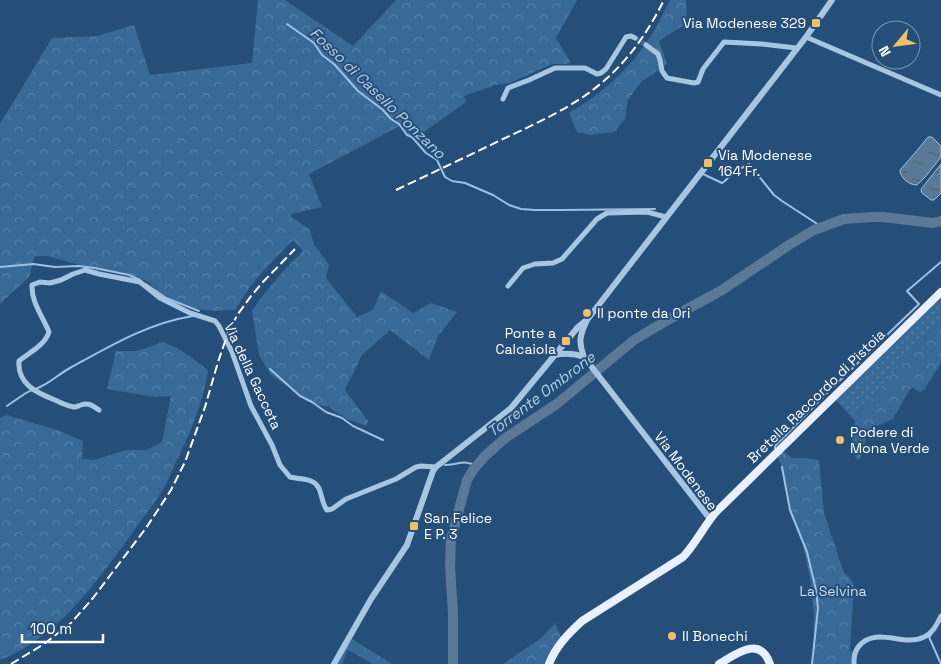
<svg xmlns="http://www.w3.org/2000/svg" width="941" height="664" font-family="'Space Grotesk',sans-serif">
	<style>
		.grass { fill: url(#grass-dots) }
		.forest { fill: url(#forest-crowns) }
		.water { fill: url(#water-ripples); stroke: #9cc1e4 }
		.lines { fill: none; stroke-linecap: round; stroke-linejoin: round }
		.stream { stroke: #9cc1e4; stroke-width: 2 }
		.river { stroke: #5a7897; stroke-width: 10 }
		.minor-tunnel { stroke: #46698c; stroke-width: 5; stroke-dasharray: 5 2.5; stroke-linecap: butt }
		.minor { stroke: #a7c6e3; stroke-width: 5 }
		.tertiary { stroke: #a7c6e3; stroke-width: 6 }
		.primary { stroke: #e7f0fc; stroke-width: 8 }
		.rail { stroke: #fff; stroke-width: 2; stroke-dasharray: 9 4; stroke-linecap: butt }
		.poi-dot { fill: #ecc06c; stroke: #254e78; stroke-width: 2 }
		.labels { text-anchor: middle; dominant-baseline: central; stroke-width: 4; stroke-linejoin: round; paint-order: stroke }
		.poi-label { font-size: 14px; fill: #fff; stroke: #254e78; text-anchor: start }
		.street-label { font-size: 14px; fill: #fff; stroke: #254e78 }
		.park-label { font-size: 14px; fill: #cadff3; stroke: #254e78 }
		.water-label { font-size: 15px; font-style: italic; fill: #b2d0eb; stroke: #254e78 }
	</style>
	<defs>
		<pattern id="grass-dots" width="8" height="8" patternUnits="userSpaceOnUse" patternTransform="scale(1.25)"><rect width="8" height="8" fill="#396996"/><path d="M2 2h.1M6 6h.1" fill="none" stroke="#5780a6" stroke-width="1.8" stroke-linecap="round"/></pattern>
		<pattern id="forest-crowns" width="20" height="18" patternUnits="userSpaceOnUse" patternTransform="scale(1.25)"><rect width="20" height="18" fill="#396996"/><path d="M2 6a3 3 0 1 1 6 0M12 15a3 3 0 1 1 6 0" fill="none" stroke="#5780a6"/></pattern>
		<pattern id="water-ripples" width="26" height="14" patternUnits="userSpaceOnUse" patternTransform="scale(1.25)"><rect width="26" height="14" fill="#5a7897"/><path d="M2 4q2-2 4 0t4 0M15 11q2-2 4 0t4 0" fill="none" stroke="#536272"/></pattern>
	</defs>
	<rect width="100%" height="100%" fill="#254e78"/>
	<path class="grass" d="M941,298V321L883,384L855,421L836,400Z"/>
	<path class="forest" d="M258,0H285L353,46L396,0H577L556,38L571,63L566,64H552L510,83L495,85L464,96L466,102L413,140L400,126L309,174L322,207L291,214V217L309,229L314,244L329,265L326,278L357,317L373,310L381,291L413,313L431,303L457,312L438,336L429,360L390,330L362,355L345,390L368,421L366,426L347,419L329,407L311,403L271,375L259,355L252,311C267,288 284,270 303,251L293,240L265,269L250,287L235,310L213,311L198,309L161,296L149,282L130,275L101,271L47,256H35L29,277L0,304V124L52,38L97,36L134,25L150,75L252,63Z
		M670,0H686L687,23L659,41L667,64L641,82L628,100L625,119L614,132L590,135L577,132L569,113C604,92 630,69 652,34C659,24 664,11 670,0Z
		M941,321V363L924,390L920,392L913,388L910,389L893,419L872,428L868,433L860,459L857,460L851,446L855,421L883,384Z
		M163,342L181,350L208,370C203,404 189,436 174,466C170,475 166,485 161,493C151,508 140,522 130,536C95,584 57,638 0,660V418L7,415L60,431L83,441L82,459L94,460L126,450H146L162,442L171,396L155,397L107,389L116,351H137Z
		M781,449L792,458H805L819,460L824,513L844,573L849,577L854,585L850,651L855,652L854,664H813L814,615L810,579L803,545L791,512L783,469L776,453Z
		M555,623L561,637L553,648L546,664H503L540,639Z
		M352,639L392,664H373L348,650L343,662V664H337Z"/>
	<path class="water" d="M928,137H932L941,146V157L926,176L917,185C909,185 900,178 900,170L915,153Z
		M941,164V193L934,200H931L922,193L921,190L922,188Z"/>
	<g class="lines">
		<path class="stream" d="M287,24L314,43L322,55L334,64L358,91L383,110L391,119L399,124L407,135L412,137L426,153L437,160L445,177L452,181L465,183L493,195L509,205L521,209L535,210H561L655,209
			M703,174L722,183L725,181L732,173L749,164L774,195L782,201L822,227
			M0,267L33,264L55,267L78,266L95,268L129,275L140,280
			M146,284L166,298L199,311
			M270,369L300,396L312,402L326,412L342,418L353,426L383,440
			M833,387L919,304L907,291L941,262
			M7,406C14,401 20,397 26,393C31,390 36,389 40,387C51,382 59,374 70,368C108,347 148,323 193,316
			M775,449V446L828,392
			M445,465C457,465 465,459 477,466
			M782,467L790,510L807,552L816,590L818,608L812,664
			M931,635L929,637L941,664"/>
		<path class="river" d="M453,664V613L450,566L451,539L467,480L473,470L485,456L504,439L558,403L634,340L671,318L722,290L789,245L814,230L844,219L872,217H883L933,223L941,221"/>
		<path class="minor-tunnel" d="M635,38L646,45"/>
		<path class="minor" d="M806,37L941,95
			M646,45L658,54L660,60L662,71L667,78L694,83L698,82L703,69L724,42L762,44L796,48
			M503,99L508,88L529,80L555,68H585L597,74L601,73L606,69L626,37L631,36L635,38
			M508,286L523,268L535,264L553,263L562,259L597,219L607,213L647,212L666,217
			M99,410C93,406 89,402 81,405C78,406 77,407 74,407C68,406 61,403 55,400C37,393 17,384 19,361C30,352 45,345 49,332C43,317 31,302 32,285L40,282L50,283L61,280L73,274L85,270L99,274L140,282L160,298L190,313L215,321L219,326L232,352L251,406L272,445L280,465L290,477C297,479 305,478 311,481C323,485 320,502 327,510L332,509L346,499L396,479L416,467L421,466L436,467
			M854,664C854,655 855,649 862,643C881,628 904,647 924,637C933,633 937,624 941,616"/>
		<path class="tertiary" d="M554,355C564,353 574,353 584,357
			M710,519L584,357C578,341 580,335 587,320L806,37L832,0
			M334,664L371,599L407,545L433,471L436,467L511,408L578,327L584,322"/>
		<path class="primary" d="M549,664C556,646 568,634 582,621L683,557C696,543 704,526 716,512L941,292
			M719,664C736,654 760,635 770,664"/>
		<path class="rail" d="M396,190C432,173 468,156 503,139C539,122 576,106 606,79C631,57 649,30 664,0
			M11,664L44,644L71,623L93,598L146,528L171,490L185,462L205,407L218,362L229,330L238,314L251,296L263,282L295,249"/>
	</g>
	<g class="poi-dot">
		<rect x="811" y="18" width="10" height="10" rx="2.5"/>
		<rect x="703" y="158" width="10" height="10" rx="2.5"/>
		<circle cx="587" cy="313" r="5"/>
		<rect x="561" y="336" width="10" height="10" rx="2.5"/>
		<circle cx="840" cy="440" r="5"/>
		<rect x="409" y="521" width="10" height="10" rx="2.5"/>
		<circle cx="672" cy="636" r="5"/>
	</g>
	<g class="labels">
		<g class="poi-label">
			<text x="806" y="23" text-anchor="end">Via Modenese 329</text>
			<text x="718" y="155">Via Modenese<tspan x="718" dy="16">164 Fr.</tspan></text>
			<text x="597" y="313">Il ponte da Ori</text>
			<text x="556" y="333" text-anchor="end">Ponte a<tspan x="556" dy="16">Calcaiola</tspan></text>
			<text x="850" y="432">Podere di<tspan x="850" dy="16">Mona Verde</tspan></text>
			<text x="424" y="518">San Felice<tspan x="424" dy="16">E P. 3</tspan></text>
			<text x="682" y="636">Il Bonechi</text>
		</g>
		<g class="street-label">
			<text transform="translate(253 376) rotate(65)">Via della Gacceta</text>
			<text transform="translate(816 396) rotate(-44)">Bretella Raccordo di Pistoia</text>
			<text transform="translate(686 471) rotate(53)">Via Modenese</text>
		</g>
		<g class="park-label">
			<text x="833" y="591">La Selvina</text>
		</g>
		<g class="water-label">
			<text transform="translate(378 93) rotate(44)">Fosso di Casello Ponzano</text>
			<text transform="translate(541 394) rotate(-37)">Torrente Ombrone</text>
		</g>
	</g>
	<g transform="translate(896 45) rotate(241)"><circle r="24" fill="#254e78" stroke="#7c95ae"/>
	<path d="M0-4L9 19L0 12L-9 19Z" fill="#ecc06c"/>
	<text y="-8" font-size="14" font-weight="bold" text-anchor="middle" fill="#ffffff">N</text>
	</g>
	<path d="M22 634v8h81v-8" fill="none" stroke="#ffffff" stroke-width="2.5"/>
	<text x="30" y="634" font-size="15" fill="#ffffff" stroke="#254e78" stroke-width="4" paint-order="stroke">100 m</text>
</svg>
